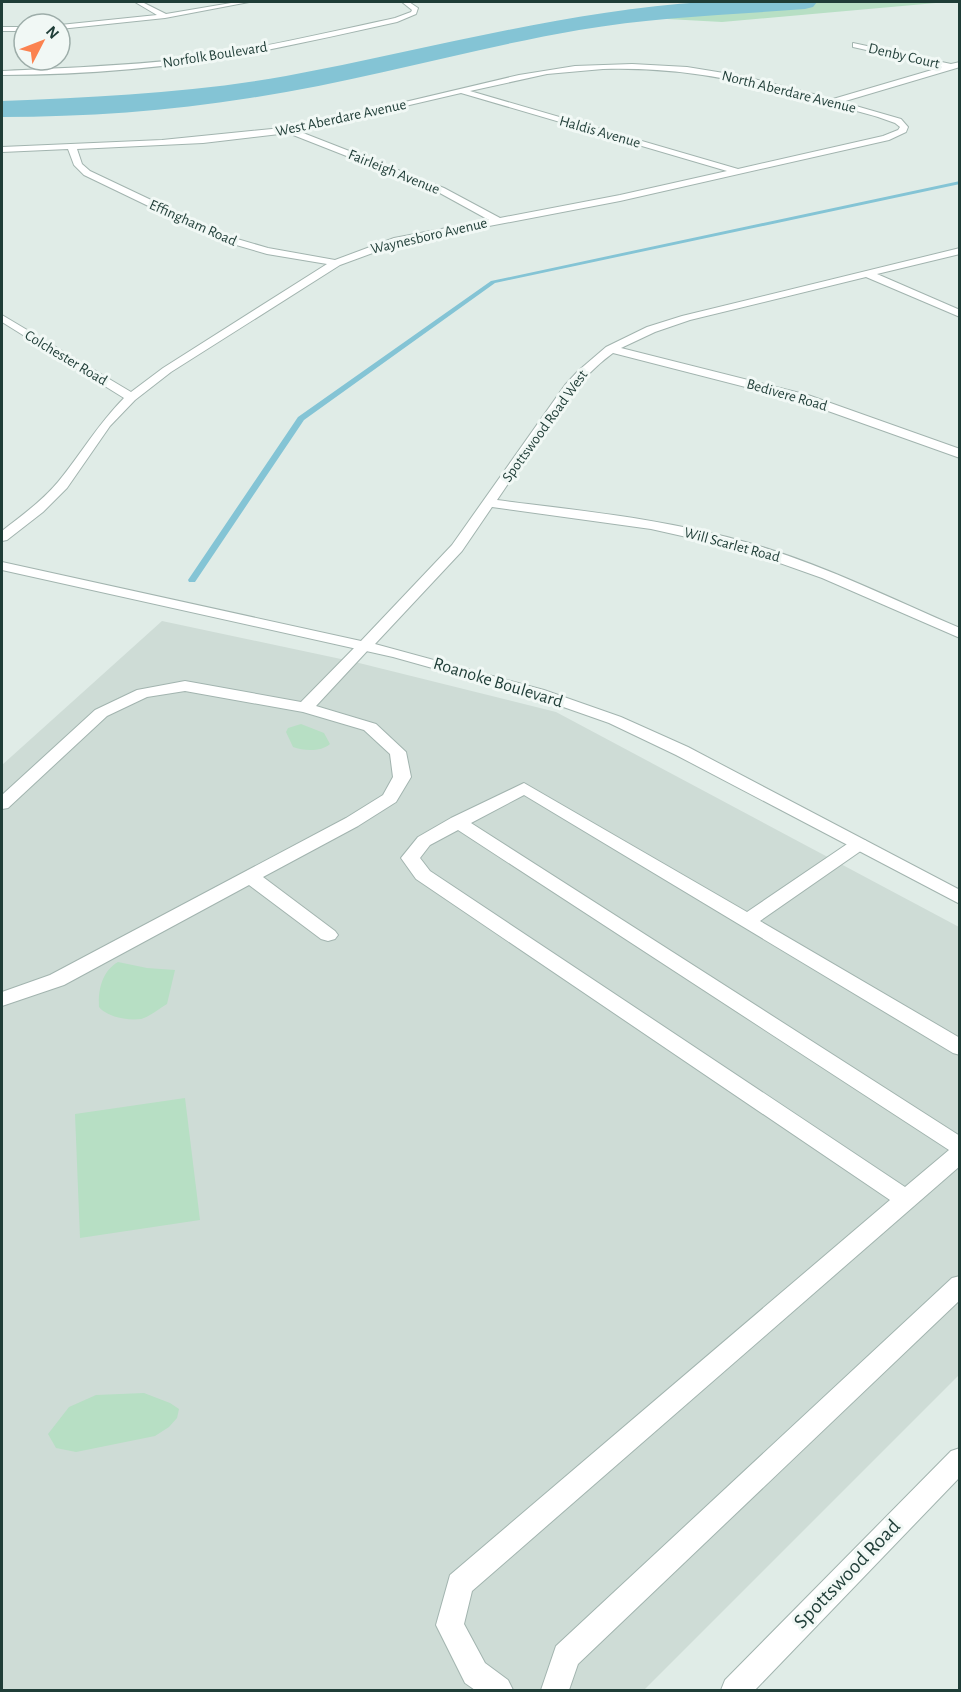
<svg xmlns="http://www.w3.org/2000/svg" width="961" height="1692" font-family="'Alegreya Sans',sans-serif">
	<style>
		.built { fill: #cedcd6 }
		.green { fill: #b7dfc4 }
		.water { fill: #84c4d5 }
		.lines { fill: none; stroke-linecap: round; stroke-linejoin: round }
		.stream { fill: #84c4d5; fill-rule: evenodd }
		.river { fill: #84c4d5; fill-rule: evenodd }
		.lane-casing { stroke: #a2b4af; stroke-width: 2 }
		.street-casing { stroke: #a2b4af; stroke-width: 2 }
		.lane { fill: #fff; fill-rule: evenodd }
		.street { fill: #fff; fill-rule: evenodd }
		.labels { text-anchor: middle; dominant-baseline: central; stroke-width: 6; stroke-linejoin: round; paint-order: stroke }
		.far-street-label { font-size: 15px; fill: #1f3d37; stroke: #f1f8f5 }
		.street-label { font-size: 18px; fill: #1f3d37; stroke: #f1f8f5 }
		.near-street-label { font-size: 21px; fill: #1f3d37; stroke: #f1f8f5 }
	</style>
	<rect width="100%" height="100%" fill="#e0ece7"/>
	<path class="built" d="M162,621L355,662L556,712L959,927V1375L644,1690H2V765Z"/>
	<path class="green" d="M823,2H947L722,22L649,18L695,10L810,4Z
		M301,724L324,733L330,744C321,752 304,751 293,747L286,732L288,728Z
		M118,962L147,968L175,970L167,1004C160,1008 149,1017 141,1019C128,1021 107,1017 99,1007C98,990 102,971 118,962Z
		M185,1098L200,1220L80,1238L75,1114Z
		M144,1393L170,1403L179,1409L177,1418L169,1427L155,1436L76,1452L56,1448L48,1434L69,1407L96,1395Z"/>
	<path class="water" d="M767,2H823L810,4L695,10L649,18L626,10Z"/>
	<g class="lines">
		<path class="stream" d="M960,181V184L495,283L304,420L195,582H189L188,580L298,417L491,281Z"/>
		<path class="river" d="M705,2H817L813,7L805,9C730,15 654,17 579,30C469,49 361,81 250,98C169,111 84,117 2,117V101C97,97 192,93 286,76C426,50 562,11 705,2Z"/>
		<g class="lane-casing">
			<path id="lane" d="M364,641L372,646L369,649L316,706L376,724L406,752L411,777L396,802L358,826L263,877L335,931L338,935L335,939L328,941L321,939L249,885L64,985L2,1006V992L50,975L346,818L383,795L393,777L390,754L364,730L303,712L185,691L147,697L107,716L8,808L2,809V795L95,710L137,690L185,681L301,702L359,643Z
				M524,783L747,912L853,840H865L868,844L865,848L760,921L960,1038V1055L953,1053L524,795L471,823L960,1136V1166L472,1591L464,1624L485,1663L508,1680L513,1690H475L465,1683L436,1625L450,1575L890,1200L416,879L401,858L418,837L451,818ZM458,830L949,1150L905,1187L430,871L420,858L430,845Z
				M960,1276V1300L578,1664L569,1690H541L556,1646L952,1278Z"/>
		</g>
		<g class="street-casing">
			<path id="street" d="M135,2H142L166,14L237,2H249L165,18L60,29V25L157,15Z
				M402,2H409L418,8L416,14L397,22C352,32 307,42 262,51C177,67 88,75 2,75V71C63,68 124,66 184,59C255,50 325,33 395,18L411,12L412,10Z
				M2,27H24V31H2Z
				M853,43L951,64L960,62V67L842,102L901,119L908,127L906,132L889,140L620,201L400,243L340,265L171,372L135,400L110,426L67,488L43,512L7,540L2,541V531C21,516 42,501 58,482C81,454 98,424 124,398L2,322V315L131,392L163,368L327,264L267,254L219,240L84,175L74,165L68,149L2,152V147L162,140L282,128L350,115L519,75L575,66L632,64L687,67L742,76L833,99L942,67L853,47ZM603,69C703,66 784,91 878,117L895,123L900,127L898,130L883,136L738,169L470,91L547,74ZM461,93L727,171L620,195L500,218L444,188L298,131ZM288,133L438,192L489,220L394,238L335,260L268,248L227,236L90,171L82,164L77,149L203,143Z
				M960,248V254L877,274L960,310V317L866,277L690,320L655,332L621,348L808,395L960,449V458L800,401L613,353C565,388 531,451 497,500C582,511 667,519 749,543C822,564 890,598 960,628V638L822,578L740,549L651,529L492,507L462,551L375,644L544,690L621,717L688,747L960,890V904L676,755L609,723L532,696L393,657L2,570V562L361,641L452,545L565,385L578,371L606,347L647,327L682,316Z
				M960,1448V1477L755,1690H721L725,1680L951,1451Z"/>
		</g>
		<use href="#lane" class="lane"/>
		<use href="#street" class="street"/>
	</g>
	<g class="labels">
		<g class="far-street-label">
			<text transform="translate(215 55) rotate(-9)">Norfolk Boulevard</text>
			<text transform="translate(904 56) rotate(13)">Denby Court</text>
			<text transform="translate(789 92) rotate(14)">North Aberdare Avenue</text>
			<text transform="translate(341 118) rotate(-12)">West Aberdare Avenue</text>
			<text transform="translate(600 132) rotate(16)">Haldis Avenue</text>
			<text transform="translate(394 172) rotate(22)">Fairleigh Avenue</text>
			<text transform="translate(193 223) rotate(24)">Effingham Road</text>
			<text transform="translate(429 236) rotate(-13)">Waynesboro Avenue</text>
			<text transform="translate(66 358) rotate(31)">Colchester Road</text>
			<text transform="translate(787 395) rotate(16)">Bedivere Road</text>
			<text transform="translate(545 426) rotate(-54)">Spottswood Road West</text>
			<text transform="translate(732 545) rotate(15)">Will Scarlet Road</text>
		</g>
		<g class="street-label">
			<text transform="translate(498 683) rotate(17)">Roanoke Boulevard</text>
		</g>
		<g class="near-street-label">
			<text transform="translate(847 1574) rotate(-46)">Spottswood Road</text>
		</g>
	</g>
	<rect width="961" height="1692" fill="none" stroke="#1f3d37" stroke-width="6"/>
	<g transform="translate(42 42) rotate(48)"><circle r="28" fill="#f1f8f5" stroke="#9dada9" stroke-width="1.5"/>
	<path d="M0-4.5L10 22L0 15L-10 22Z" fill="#fb824f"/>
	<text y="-9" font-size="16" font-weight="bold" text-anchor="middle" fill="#1f3d37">N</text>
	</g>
</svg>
